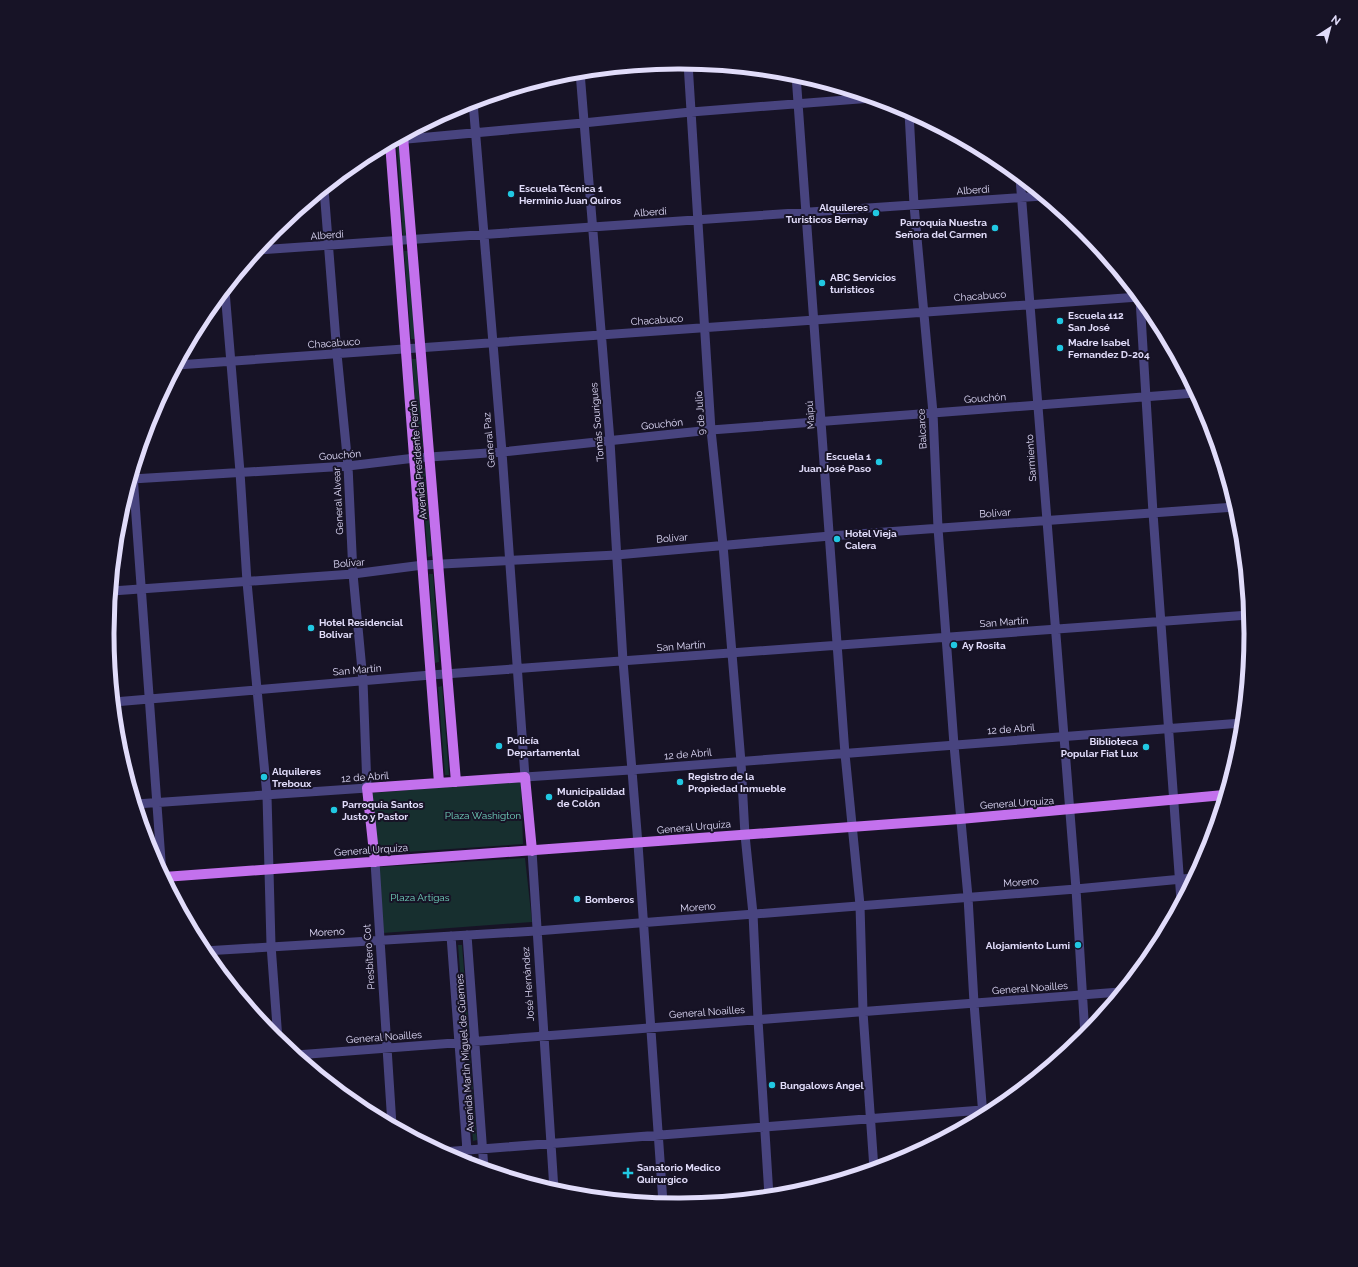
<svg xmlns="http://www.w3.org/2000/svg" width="1358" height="1267" font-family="Raleway,sans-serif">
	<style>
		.green { fill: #172f2f }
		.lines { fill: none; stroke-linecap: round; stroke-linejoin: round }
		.minor { stroke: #48447f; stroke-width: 9 }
		.major { stroke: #c371ed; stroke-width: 10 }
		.poi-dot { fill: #21c8e2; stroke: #171326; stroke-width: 1.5 }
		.labels { text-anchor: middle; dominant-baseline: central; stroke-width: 4; stroke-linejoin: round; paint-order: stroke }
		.poi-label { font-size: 10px; font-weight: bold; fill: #e1dcfa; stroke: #171326; text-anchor: start }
		.street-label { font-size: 10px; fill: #e1dcfa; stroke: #171326 }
		.park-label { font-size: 10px; fill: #71d2bd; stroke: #171326 }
		.rim { fill: none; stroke: #e1dcfa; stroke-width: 5 }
	</style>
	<rect width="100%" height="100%" fill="#171326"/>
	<path class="green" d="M397,147H401L407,235H403Z
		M404,251H408L415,339H411Z
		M412,359H416L423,447L419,448Z
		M421,468H425L432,556L428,557Z
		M429,574H433L439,662L435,663Z
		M442,686L449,775H445L438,687Z
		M521,781L523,844L376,854L372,793Z
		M525,858L532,922L383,933L379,867Z
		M458,945H462L469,1033L465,1034Z
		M466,1052H470L477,1140L473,1141Z"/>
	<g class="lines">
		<path class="minor" d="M688,63L711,430L723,545L741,762L745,835L753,914L758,1020L769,1196
			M580,72L610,441L623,661L638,844L663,1203
			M796,75L845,754L860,905L863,1012L874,1169
			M473,102L502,452L525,777L630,770L1242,723
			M909,112L914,205L933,413L938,528L954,745L968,897L974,1003L983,1116
			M396,140L583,123L691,112L872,98
			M1020,178L1076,889L1085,1036
			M258,250L1043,196
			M225,291L240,472L247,582L267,796L271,945L278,1040
			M1140,299L1153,513L1181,901
			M177,365L1139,297
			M133,475L162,874
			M132,479L348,466L415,458L502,452L711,430L1195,393
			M112,591L353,574L423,565L616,555L830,536L1235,507
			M114,702L431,675L1249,615
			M136,804L367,788L363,681L353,574L348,466L337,354L324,189
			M532,851L554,1190
			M375,862L392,1125
			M467,935L484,1169
			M451,936L468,1164
			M204,951L536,931L1076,889L1193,878
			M296,1055L1120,992
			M442,1152L995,1109"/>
		<path class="major" d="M403,136L456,782
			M390,143L439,783
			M375,862L367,788L525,777L532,851
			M164,877L960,819L1224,795"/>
	</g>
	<g class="poi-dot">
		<circle cx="511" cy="194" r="4"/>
		<circle cx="876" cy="213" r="4"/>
		<circle cx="995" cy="228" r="4"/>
		<circle cx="822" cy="283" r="4"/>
		<circle cx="1060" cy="321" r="4"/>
		<circle cx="1060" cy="348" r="4"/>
		<circle cx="879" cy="462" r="4"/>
		<circle cx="837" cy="539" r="4"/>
		<circle cx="311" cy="628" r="4"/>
		<circle cx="954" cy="645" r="4"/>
		<circle cx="499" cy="746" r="4"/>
		<circle cx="1146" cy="747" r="4"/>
		<circle cx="264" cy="777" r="4"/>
		<circle cx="680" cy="782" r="4"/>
		<circle cx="549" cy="797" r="4"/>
		<circle cx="334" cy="810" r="4"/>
		<circle cx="577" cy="899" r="4"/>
		<circle cx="1078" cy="945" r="4"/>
		<circle cx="772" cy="1085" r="4"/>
		<path d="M626 1167h4v4h4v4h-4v4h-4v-4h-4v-4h4z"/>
	</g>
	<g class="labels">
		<g class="poi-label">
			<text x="519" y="188">Escuela Técnica 1<tspan x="519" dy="12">Herminio Juan Quiros</tspan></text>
			<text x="868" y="207" text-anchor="end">Alquileres<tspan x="868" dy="12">Turisticos Bernay</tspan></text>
			<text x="987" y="222" text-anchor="end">Parroquia Nuestra<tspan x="987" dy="12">Señora del Carmen</tspan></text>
			<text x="830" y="277">ABC Servicios<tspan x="830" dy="12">turisticos</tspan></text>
			<text x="1068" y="315">Escuela 112<tspan x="1068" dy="12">San José</tspan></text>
			<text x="1068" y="342">Madre Isabel<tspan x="1068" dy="12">Fernandez D-204</tspan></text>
			<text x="871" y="456" text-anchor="end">Escuela 1<tspan x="871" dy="12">Juan José Paso</tspan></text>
			<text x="845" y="533">Hotel Vieja<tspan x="845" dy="12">Calera</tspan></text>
			<text x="319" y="622">Hotel Residencial<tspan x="319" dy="12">Bolivar</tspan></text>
			<text x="962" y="645">Ay Rosita</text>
			<text x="507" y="740">Policía<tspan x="507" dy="12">Departamental</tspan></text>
			<text x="1138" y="741" text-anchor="end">Biblioteca<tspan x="1138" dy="12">Popular Fiat Lux</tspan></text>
			<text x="272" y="771">Alquileres<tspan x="272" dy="12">Treboux</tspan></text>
			<text x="688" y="776">Registro de la<tspan x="688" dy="12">Propiedad Inmueble</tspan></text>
			<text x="557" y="791">Municipalidad<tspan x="557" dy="12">de Colón</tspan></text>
			<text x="342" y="804">Parroquia Santos<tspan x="342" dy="12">Justo y Pastor</tspan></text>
			<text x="585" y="899">Bomberos</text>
			<text x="1070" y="945" text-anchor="end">Alojamiento Lumi</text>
			<text x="780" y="1085">Bungalows Angel</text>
			<text x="637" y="1167">Sanatorio Medico<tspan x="637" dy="12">Quirurgico</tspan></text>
		</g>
		<g class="street-label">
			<text transform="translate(973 190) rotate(-4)">Alberdi</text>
			<text transform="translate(650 212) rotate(-4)">Alberdi</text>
			<text transform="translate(327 235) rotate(-4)">Alberdi</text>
			<text transform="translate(980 296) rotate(-4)">Chacabuco</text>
			<text transform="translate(657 320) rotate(-4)">Chacabuco</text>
			<text transform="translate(334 343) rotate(-4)">Chacabuco</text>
			<text transform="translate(985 398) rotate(-4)">Gouchón</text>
			<text transform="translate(700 413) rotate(-94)">9 de Julio</text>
			<text transform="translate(810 415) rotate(-94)">Maipú</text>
			<text transform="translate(597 422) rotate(-95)">Tomás Sourigues</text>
			<text transform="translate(662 424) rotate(-6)">Gouchón</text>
			<text transform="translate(922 429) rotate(-93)">Balcarce</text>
			<text transform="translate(489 440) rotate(-95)">General Paz</text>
			<text transform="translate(340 455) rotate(-5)">Gouchón</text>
			<text transform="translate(1031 458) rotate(-94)">Sarmiento</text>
			<text transform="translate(418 460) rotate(-95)">Avenida Presidente Perón</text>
			<text transform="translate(338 501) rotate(-93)">General Alvear</text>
			<text transform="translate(995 513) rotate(-4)">Bolívar</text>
			<text transform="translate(672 538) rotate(-5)">Bolívar</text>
			<text transform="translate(349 563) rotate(-5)">Bolívar</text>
			<text transform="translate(1004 622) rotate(-4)">San Martín</text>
			<text transform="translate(681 646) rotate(-4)">San Martín</text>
			<text transform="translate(357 670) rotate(-5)">San Martín</text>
			<text transform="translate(1011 729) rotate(-4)">12 de Abril</text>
			<text transform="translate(688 754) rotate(-5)">12 de Abril</text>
			<text transform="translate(365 777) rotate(-4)">12 de Abril</text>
			<text transform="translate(1017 803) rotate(-4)">General Urquiza</text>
			<text transform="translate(694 827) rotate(-5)">General Urquiza</text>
			<text transform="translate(371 850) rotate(-4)">General Urquiza</text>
			<text transform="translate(1021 882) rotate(-4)">Moreno</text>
			<text transform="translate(698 907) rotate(-4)">Moreno</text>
			<text transform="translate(327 932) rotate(-3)">Moreno</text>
			<text transform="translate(369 957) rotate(-94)">Presbítero Cot</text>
			<text transform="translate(528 984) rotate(-94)">José Hernández</text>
			<text transform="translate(1030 988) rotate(-4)">General Noailles</text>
			<text transform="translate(707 1012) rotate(-4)">General Noailles</text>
			<text transform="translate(384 1037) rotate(-4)">General Noailles</text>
			<text transform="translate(465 1053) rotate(-94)">Avenida Martin Miguel de Güemes</text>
		</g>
		<g class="park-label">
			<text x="483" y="815">Plaza Washigton</text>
			<text x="420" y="897">Plaza Artigas</text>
		</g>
	</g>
	<path d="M0 0H1358V1267H0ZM678 69H680A564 564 0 0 1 1244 633V634A564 564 0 0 1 680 1198H678A564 564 0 0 1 114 634V633A564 564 0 0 1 678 69Z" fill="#171326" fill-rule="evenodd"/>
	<path class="rim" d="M678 69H680A564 564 0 0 1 1244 633V634A564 564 0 0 1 680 1198H678A564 564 0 0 1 114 634V633A564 564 0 0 1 678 69Z"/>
	<g transform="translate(1330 28) rotate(36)" stroke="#171326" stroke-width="3" paint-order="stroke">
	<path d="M0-3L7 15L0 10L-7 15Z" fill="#e1dcfa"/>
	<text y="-6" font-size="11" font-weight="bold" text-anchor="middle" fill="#e1dcfa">N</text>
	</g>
</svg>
